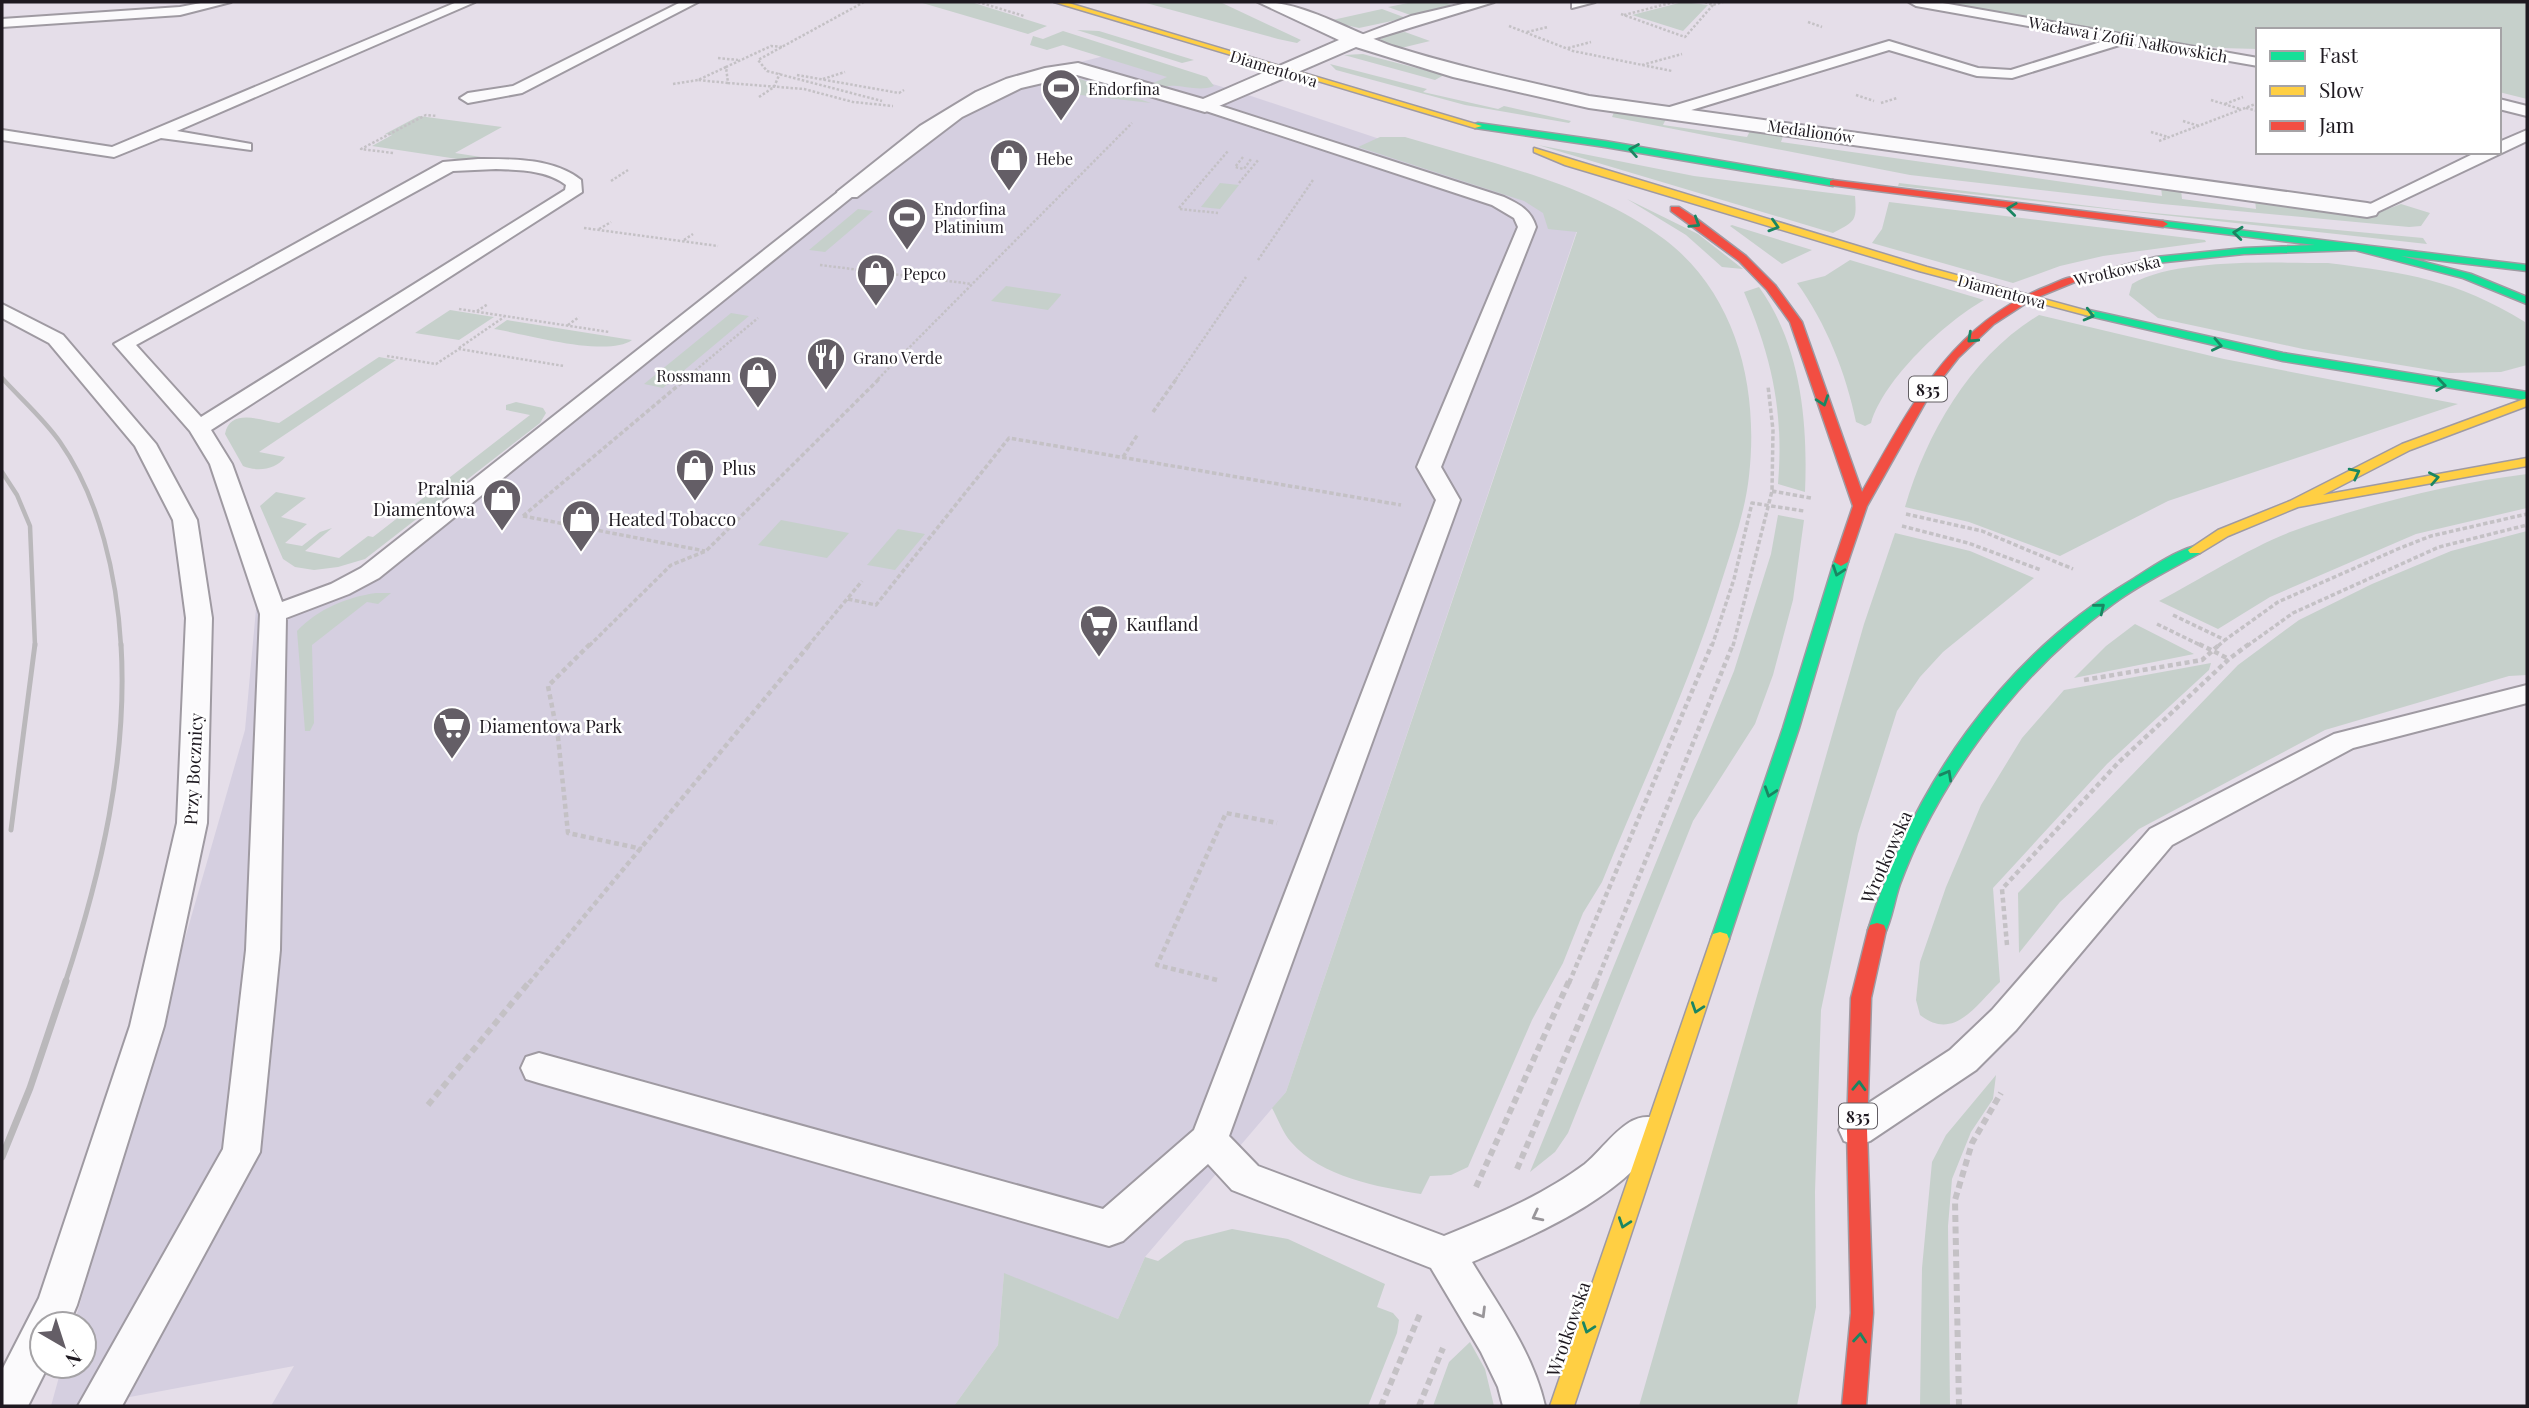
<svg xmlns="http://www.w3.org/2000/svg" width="2529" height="1408" font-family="'Playfair Display',serif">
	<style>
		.commercial { fill: #d5cfe0 }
		.green { fill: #c6d0cb }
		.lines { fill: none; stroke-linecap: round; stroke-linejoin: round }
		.lane-casing { stroke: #9f9aa2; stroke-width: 4 }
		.street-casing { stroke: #9f9aa2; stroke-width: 4 }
		.fast-casing { stroke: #9f9aa2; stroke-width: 3 }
		.slow-casing { stroke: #9f9aa2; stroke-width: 3 }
		.jam-casing { stroke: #9f9aa2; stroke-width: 3 }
		.path-far3 { stroke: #c4c1c5; stroke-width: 2.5; stroke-dasharray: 2.5 2; stroke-linecap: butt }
		.path-far2 { stroke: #c4c1c5; stroke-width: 3.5; stroke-dasharray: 4.5 2.5; stroke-linecap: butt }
		.path-far1 { stroke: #c4c1c5; stroke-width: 4.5; stroke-dasharray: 5 3.5; stroke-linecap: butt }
		.path { stroke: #c4c1c5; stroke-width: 6; stroke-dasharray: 7 4.5; stroke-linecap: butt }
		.lane { fill: #fbfafc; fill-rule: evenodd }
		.street { fill: #fbfafc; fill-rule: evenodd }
		.fast { fill: #16e098; fill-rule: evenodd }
		.slow { fill: #ffcf43; fill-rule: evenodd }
		.jam { fill: #f24e42; fill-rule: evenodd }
		.rail-far2 { stroke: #bab8bb; stroke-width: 4.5 }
		.rail-far1 { stroke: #bab8bb; stroke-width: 5 }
		.rail { stroke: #bab8bb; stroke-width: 7 }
		.oneway { stroke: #1a8662 }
		.oneway2 { stroke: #989599 }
		.labels { text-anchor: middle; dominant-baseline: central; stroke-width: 5; stroke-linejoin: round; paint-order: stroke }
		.far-street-label { font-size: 16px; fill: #1e1920; stroke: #fff }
		.far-poi-label { font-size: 16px; fill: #1e1920; stroke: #fff; text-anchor: start }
		.shield { fill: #fff; stroke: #625e63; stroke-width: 2 }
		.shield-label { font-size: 16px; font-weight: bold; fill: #1e1920 }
		.poi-label { font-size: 18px; fill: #1e1920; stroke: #fff; text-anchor: start }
		.street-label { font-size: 18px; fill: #1e1920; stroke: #fff }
	</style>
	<rect width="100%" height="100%" fill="#e5dee9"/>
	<path class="commercial" d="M1112,54L1236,91L1589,209L1577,230L1286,1092L1145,1257L1118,1319L1004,1274L998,1345L954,1406H271L294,1366L82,1406H51L62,1366H84V1324H74L245,730L256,609L326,586L361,568L940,116L1053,69Z"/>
	<path class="green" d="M919,2H971L1047,26L1028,34Z
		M1220,2L1301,40L1297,43L1278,39L1146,3Z
		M1413,2H1444L1455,6L1413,16L1388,7Z
		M1683,2L1708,5L1683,31L1632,15Z
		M1916,2H2527V99L2499,92V30H2258V49C2143,48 2029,22 1916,2Z
		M1382,9L1406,18L1359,28L1328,21Z
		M1077,30L1099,31L1194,60L1182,63Z
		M1063,31L1207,77L1214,86C1195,93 1180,82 1165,87L1153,83L1167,77L1063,45L1047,50L1030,45L1033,36L1043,39Z
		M1405,32L1430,41L1397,49L1379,41L1386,34Z
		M1363,54L1370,56L1444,75L1435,80L1344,55Z
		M1330,64L1427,89L1423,92L1498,109L1504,106L1571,121L1569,123L1465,105L1336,70Z
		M1061,79H1080L1151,103L1054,92L1040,86Z
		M1615,110L1667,117L1663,125L1747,137L1751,129L1784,133L1781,142L2162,196L2161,187L2181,189L2182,199L2256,209L2255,200L2372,215L2401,204L2430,213L2421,226L2409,227L2162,204L1910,175L1612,117Z
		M419,116L502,127L455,153L481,157L464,160L372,146L392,135L385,134Z
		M1380,137H1405C1493,164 1589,183 1664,239C1737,294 1759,388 1749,476C1745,513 1732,548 1721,583C1689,686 1642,783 1602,882L1583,913L1563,963L1532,1020L1468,1167L1451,1175L1430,1176L1421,1194C1378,1187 1321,1177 1291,1142C1283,1133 1278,1119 1272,1108L1286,1092L1577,232L1548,229L1543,213L1524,201L1358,147Z
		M1538,145L1694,176L1855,196C1857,222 1855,221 1833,233Z
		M1220,183L1239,185L1220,209L1201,207Z
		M1899,183L2122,210L2423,238L2427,244L1898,186Z
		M1627,199L1698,234L1743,269L1722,267L1686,235Z
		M1889,202L2205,240L2206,242L2103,256L2060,266L2013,283L1872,243L1882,229Z
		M858,209L873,211L825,252L809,250Z
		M1732,225L1738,227L1812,250L1782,264L1730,226Z
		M1850,260L1984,300C1944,323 1884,379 1871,423L1865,426L1856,422C1846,373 1826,323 1797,283L1825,276Z
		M2328,263C2407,273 2455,279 2525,322L2527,365L2501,372L2449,373L2303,349L2158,318L2129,295L2132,284C2176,258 2275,263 2328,263Z
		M1006,286L1061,294V295L1048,310L991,301Z
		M1759,287C1801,345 1808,423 1805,492L1778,484C1784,412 1772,358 1744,292Z
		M450,310L494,317L459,340L415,333Z
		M731,313L749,316L663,388L644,384Z
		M2039,315L2224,359L2458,404L2168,501L2060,556L1969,522L1905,507C1927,432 1971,356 2039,315Z
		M507,320L632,340C607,358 526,334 494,329Z
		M379,357L396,360L259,452L285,457C276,470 257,472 243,466L225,434C230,408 260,420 279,423Z
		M516,402L543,408L546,413L540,423L365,559L338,567L314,570L295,567L283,559L260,506L276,492L306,498L281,517L307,524L285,543L302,546L320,532L332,528L305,551L339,558L368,536L373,537L530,415L506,410V405Z
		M2527,474V508L2416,534L2270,597L2218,629L2159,601C2201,579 2250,547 2293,531C2368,504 2448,484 2527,474Z
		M1778,515L1804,520L1793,600L1773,675L1755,724L1693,821L1568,1133L1555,1152L1530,1172L1734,671L1771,554Z
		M781,520L849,533L827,558L758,545Z
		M898,529L925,534L895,570L867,565Z
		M2527,531V675L2509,676L2325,730L2139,829L2060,902L2019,953L2018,893L2238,665L2299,620L2372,584L2451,551Z
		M1895,533L1970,551L2034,578L1943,652L1920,677L1897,711L1858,834L1821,1010L1815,1192L1816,1307L1797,1406H1639L1864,624Z
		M376,593H391L378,604L367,602L312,645L314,723L310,731H305L297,631C318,609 347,597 376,593Z
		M2135,624L2194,654L2074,678L2106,646Z
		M2211,663L2209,670L2107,764L1993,888L2000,982C1976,1005 1954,1042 1920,1015L1916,1000L1920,962L1946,887L1981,805L2022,738L2064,690Z
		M1996,1075L1993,1099L1971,1132L1952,1179L1948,1226L1950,1406H1920L1922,1268L1932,1162L1946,1135Z
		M1232,1229L1288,1239L1385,1284L1377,1307L1393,1313L1399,1320L1397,1333L1368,1406H954L998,1345L1004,1273L1118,1319L1145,1257L1158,1261L1185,1241Z
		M1470,1342L1485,1369L1494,1406H1433L1449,1362Z"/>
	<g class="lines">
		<g class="lane-casing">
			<path id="lane" d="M206,2H231L180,15L2,27V19L180,7Z
				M457,2H475L177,131L251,144V150L161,138L114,157L2,140V130L112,147Z
				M681,2H698L522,93L468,103L460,98L468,93L513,86Z
				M1471,2H1494L1360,43L1348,40L1411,16Z
				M1572,2H1595L1572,8Z
				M1909,2H1937L2258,58V66L2126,43L2012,78L1977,76L1889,50L1675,115H1663L1661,112L1663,109L1889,41L1978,68L2011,70L2107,40L1916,6Z
				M2499,99L2527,106V116L2499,109Z
				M1205,101L1504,197C1519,204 1531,210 1536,227L1441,467L1460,500L1229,1136L1258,1166L1444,1236C1493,1216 1542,1196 1585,1164C1607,1146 1628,1108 1658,1119L1663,1130C1633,1194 1534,1235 1472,1262C1500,1308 1533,1353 1545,1406H1503L1498,1387L1481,1352L1431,1268L1232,1190L1208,1164L1123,1241L1109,1246L539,1083L526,1079L521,1068L526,1057L539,1053L1103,1209L1194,1130L1436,500L1417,467L1518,227L1514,218L1492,205L1200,109L1197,106Z
				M2527,130V141L2373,214L2367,215L2358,210L2477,152H2499V142Z
				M478,159C512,159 553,158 581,180L582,192L211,430L232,464L282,602L331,584L361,568L843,188H855L858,192L379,578L349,594L286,618L280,950L260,1152L122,1406H78L223,1149L246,950L260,614L210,464L190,431L114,344L443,162ZM496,169C520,170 547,170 566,185L565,190L201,417L136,345L453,171Z
				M2,304L63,335L156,444L197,520L212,618L207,823L164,1026L77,1305L69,1324H42V1366H48L28,1406H2V1370L39,1298L130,1026L177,823L186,618L173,520L135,446L49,343L2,318Z
				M2527,685V703L2353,748L2172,845L2016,1030L1976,1070L1870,1141L1857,1146L1844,1141L1839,1130L1844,1119L1950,1050L1992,1010L2150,829L2334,734Z"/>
		</g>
		<g class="street-casing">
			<path id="street" d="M1258,2C1301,0 1353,33 1395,47C1459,67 1524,81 1589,96L2367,203L2376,205L2379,210L2376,215L2367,217L1589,108L1453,77L1356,47L1205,112L1077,75L1021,88L962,117L857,197H841L837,192L920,126L976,92L1006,79L1045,68L1078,63L1203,99L1339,40Z"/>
		</g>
		<g class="fast-casing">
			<path id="fast" d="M1478,123L1605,141L1833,180L1838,183L1833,186L1605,147L1475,128V124Z
				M2163,221L2527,265V271L2401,256L2471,274L2527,297V304L2463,278L2355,250L2244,254L2156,263L2077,282L2072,279L2156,257L2244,248L2315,245L2159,226V222Z
				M2089,310L2283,353L2527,392V400L2283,361L2085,315V311Z
				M2195,546L2200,547L2202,550L2200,553C2171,569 2140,584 2113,604C2031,664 1966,745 1921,835C1913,851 1906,868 1900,884C1894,901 1892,920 1884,935L1877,937L1870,935L1868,930C1912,789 2001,658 2130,581C2149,569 2173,552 2195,546Z
				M1841,558L1848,562L1799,728L1729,939L1727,944L1720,946L1713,944L1711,939L1783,728L1834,562Z"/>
		</g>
		<g class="slow-casing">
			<path id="slow" d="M1054,2H1065L1482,126L1475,128Z
				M1534,148L1927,267L2095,313L2089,316L1919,271L1565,165L1534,152Z
				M2527,398V406L2410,450L2323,495L2527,458V466L2298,507L2228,536L2200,553H2190L2188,550L2218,530L2290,501L2402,444Z
				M1720,932L1727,934L1729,939L1574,1406H1550L1711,939L1713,934Z"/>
		</g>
		<g class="jam-casing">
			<path id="jam" d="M1833,180L2163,221L2168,224L2163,227L1830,185V181Z
				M1671,207H1679L1697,219L1746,256L1775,285L1802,322L1862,492C1910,408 1951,323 2048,286C2058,282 2073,273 2082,279L2031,300L1994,324L1958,358L1930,394L1867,506L1848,562L1841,566L1834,562L1853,506L1790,322L1767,290L1739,261L1671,211Z
				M1877,923L1884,925L1886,930L1871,998L1867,1130L1873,1313L1866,1406H1842L1851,1313L1847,1130L1851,998L1868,930L1870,925Z"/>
		</g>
		<path class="path-far3" d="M864,2L758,60L767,71L882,101
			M978,2L1024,16
			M1705,2L1713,5L1723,2
			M1621,14L1685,37L1713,5
			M1624,15L1674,2
			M1808,22L1822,27
			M1509,26L1573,51L1672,71
			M1527,32L1548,27
			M782,47L771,46L726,67L728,83L804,89L853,102L893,106
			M1568,48L1591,42
			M718,58L738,60
			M1642,65L1682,54
			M726,67L698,80L728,83
			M797,75L899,93L904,90
			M823,79L845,72
			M673,84L698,80
			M1856,95L1874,101
			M759,97L774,87L780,73
			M2211,100L2240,109
			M1881,103L1897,98
			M2225,104L2243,97
			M2246,108L2258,111
			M2183,121L2199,126
			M2151,132L2168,137
			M2159,141L2258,103
			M393,153L361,149L426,115L437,116
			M1243,157L1235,167L1244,169L1251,159
			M611,181L628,170
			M1239,183L1259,159
			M1179,208L1228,151
			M1180,209L1218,213
			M584,228L718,246
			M599,229L611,222
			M684,240L693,234
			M1258,260L1313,180
			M820,265L972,284
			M459,309L609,332
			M477,311L488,304
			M568,325L579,317
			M459,348L504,317
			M387,356L436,364L459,349L564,366
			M685,379L758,318
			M878,379L1132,123
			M1176,379L1246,277"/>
		<path class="path-far2" d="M1153,412L1177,378
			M1123,457L1138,434
			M1772,491L1811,498
			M1906,514L1982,531L2073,569
			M523,516L687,378
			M523,516L705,551
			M1902,526L1968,543L2041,570
			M848,599L876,605L1009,438L1401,505
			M2173,615L2225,640L2278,602L2400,548L2431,536L2527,514
			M2157,624L2202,646
			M589,646L671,565L706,551L880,378
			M808,646L862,581
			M1712,646L1734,579L1752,503L1804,511
			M1733,646L1772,491L1773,430L1768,386
			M2218,646L2225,640
			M2247,646L2293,613L2439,547L2527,525"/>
		<path class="path-far1" d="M590,644L548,686L558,737L568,833L642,849
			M2199,644L2229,659
			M2084,680L2202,660L2220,644
			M2007,945L2002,889L2118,763L2229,659L2249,644
			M1217,980L1157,965L1226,813L1277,823
			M529,983L810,644
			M1569,983L1712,644
			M1596,983L1733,644"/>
		<path class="path" d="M428,1105L530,981
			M1517,1169L1597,981
			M1476,1187L1569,981
			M1381,1406L1420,1314
			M1419,1406L1443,1348
			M1959,1406L1955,1200L1972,1143L2001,1093"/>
		<use href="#lane" class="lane"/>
		<use href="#street" class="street"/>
		<use href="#fast" class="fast"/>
		<use href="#slow" class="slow"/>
		<use href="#jam" class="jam"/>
		<path class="rail-far2" d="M2,378C21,399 44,419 60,442C100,499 117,577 121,646
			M2,472L17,495L30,526L35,646"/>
		<path class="rail-far1" d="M11,830L35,644
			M65,983C101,874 128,759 121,644"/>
		<path class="rail" d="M2,1157L30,1088L66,981"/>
	</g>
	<defs><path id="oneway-chevron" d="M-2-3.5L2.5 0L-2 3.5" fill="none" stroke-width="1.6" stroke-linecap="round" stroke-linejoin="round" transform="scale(1.75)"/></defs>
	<g class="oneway">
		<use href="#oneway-chevron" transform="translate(1634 150) rotate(-170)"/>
		<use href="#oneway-chevron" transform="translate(2012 209) rotate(-173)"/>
		<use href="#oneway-chevron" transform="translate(1695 223) rotate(32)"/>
		<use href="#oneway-chevron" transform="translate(1774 226) rotate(17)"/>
		<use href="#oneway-chevron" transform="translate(2238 233) rotate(-174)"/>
		<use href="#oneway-chevron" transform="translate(2089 315) rotate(15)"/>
		<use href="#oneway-chevron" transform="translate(1972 338) rotate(137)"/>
		<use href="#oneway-chevron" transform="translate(2217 345) rotate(12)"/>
		<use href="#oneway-chevron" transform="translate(2441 385) rotate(8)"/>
		<use href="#oneway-chevron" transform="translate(1823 401) rotate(71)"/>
		<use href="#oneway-chevron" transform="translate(2355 473) rotate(-27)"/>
		<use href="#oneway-chevron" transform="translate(2434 478) rotate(-11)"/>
		<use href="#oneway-chevron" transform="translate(1838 571) rotate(109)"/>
		<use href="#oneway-chevron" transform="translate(2100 608) rotate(-39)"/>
		<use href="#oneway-chevron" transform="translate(1947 775) rotate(-61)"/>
		<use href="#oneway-chevron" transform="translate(1770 792) rotate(108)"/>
		<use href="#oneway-chevron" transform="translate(1697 1008) rotate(109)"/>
		<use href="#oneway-chevron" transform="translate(1859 1086) rotate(-88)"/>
		<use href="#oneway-chevron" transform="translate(1624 1223) rotate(109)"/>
		<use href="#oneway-chevron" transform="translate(1588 1328) rotate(109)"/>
		<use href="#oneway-chevron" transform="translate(1860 1338) rotate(-85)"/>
	</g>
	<g class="oneway2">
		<use href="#oneway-chevron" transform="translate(1537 1216) rotate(153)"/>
		<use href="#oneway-chevron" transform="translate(1481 1313) rotate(59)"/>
	</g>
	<defs>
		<g id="stadium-pin" transform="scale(2.0125)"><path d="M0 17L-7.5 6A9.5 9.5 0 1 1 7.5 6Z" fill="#645e66" stroke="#fff"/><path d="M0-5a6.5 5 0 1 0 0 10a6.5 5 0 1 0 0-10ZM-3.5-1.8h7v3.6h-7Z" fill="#fff"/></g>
		<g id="shop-pin" transform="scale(2.0125)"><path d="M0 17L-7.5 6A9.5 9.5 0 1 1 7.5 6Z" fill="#645e66" stroke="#fff"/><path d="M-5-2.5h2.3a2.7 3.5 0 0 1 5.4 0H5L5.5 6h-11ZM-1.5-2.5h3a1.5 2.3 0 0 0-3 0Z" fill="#fff"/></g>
		<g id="restaurant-pin" transform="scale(2.0125)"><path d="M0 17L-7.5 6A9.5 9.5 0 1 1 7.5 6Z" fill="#645e66" stroke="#fff"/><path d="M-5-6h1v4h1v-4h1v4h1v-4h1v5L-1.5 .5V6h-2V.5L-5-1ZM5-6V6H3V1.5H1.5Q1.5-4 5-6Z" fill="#fff"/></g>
		<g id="supermarket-pin" transform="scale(2.0125)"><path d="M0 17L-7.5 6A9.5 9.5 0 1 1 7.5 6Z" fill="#645e66" stroke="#fff"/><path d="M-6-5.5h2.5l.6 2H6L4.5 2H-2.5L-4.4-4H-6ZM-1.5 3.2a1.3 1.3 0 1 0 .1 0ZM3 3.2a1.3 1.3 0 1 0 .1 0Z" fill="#fff"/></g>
	</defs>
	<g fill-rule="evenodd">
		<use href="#stadium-pin" x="1061" y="88"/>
		<use href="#shop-pin" x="1009" y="158"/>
		<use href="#stadium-pin" x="907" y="217"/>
		<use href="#shop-pin" x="876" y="273"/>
		<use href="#restaurant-pin" x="826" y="357"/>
		<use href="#shop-pin" x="758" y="375"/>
		<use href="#shop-pin" x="695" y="468"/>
		<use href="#shop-pin" x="502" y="498"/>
		<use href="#shop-pin" x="581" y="519"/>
		<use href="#supermarket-pin" x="1099" y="624"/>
		<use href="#supermarket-pin" x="452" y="726"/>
	</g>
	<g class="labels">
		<g class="far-street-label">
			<text transform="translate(2128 39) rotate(10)">Wacława i Zofii Nałkowskich</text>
			<text transform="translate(1274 68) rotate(17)">Diamentowa</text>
			<text transform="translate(1811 131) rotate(8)">Medalionów</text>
			<text transform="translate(2117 270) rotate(-13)">Wrotkowska</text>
			<text transform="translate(2002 291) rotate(15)">Diamentowa</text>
		</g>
		<g class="far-poi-label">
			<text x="1088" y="88">Endorfina</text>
			<text x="1036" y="158">Hebe</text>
			<text x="934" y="208">Endorfina<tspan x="934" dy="18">Platinium</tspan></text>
			<text x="903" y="273">Pepco</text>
			<text x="853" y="357">Grano Verde</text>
			<text x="731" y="375" text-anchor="end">Rossmann</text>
		</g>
		<g class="shield">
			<rect x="1909" y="376.5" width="38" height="25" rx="5"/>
			<rect x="1839" y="1103.5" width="38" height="25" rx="5"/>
		</g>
		<g class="shield-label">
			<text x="1928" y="389">835</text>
			<text x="1858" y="1116">835</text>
		</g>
		<g class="poi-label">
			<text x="722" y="468">Plus</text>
			<text x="475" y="488" text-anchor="end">Pralnia<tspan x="475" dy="21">Diamentowa</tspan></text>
			<text x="608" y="519">Heated Tobacco</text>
			<text x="1126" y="624">Kaufland</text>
			<text x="479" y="726">Diamentowa Park</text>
		</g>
		<g class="street-label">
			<text transform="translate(193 769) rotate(-87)">Przy Bocznicy</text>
			<text transform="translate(1886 857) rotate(-66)">Wrotkowska</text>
			<text transform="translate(1568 1329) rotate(-71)">Wrotkowska</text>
		</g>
	</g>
	<rect width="2529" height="1408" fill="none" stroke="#1e1920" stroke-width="7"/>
	<rect x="2256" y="28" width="245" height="126" fill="#ffffff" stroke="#a5a3a6" stroke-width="2"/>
	<rect x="2270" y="51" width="35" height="10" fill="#16e098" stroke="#a5a3a6" stroke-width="2"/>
	<text x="2319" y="63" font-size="21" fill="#1e1920">Fast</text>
	<rect x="2270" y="86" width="35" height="10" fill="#ffcf43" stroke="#a5a3a6" stroke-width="2"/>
	<text x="2319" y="98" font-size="21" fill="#1e1920">Slow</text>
	<rect x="2270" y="121" width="35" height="10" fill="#f24e42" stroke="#a5a3a6" stroke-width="2"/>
	<text x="2319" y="133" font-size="21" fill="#1e1920">Jam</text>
	<g transform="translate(63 1345) rotate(141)"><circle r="33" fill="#ffffff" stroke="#a5a3a6" stroke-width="2"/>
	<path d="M0-5L12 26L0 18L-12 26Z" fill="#645e66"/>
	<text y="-10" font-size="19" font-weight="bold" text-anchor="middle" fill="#1e1920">N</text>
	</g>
</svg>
